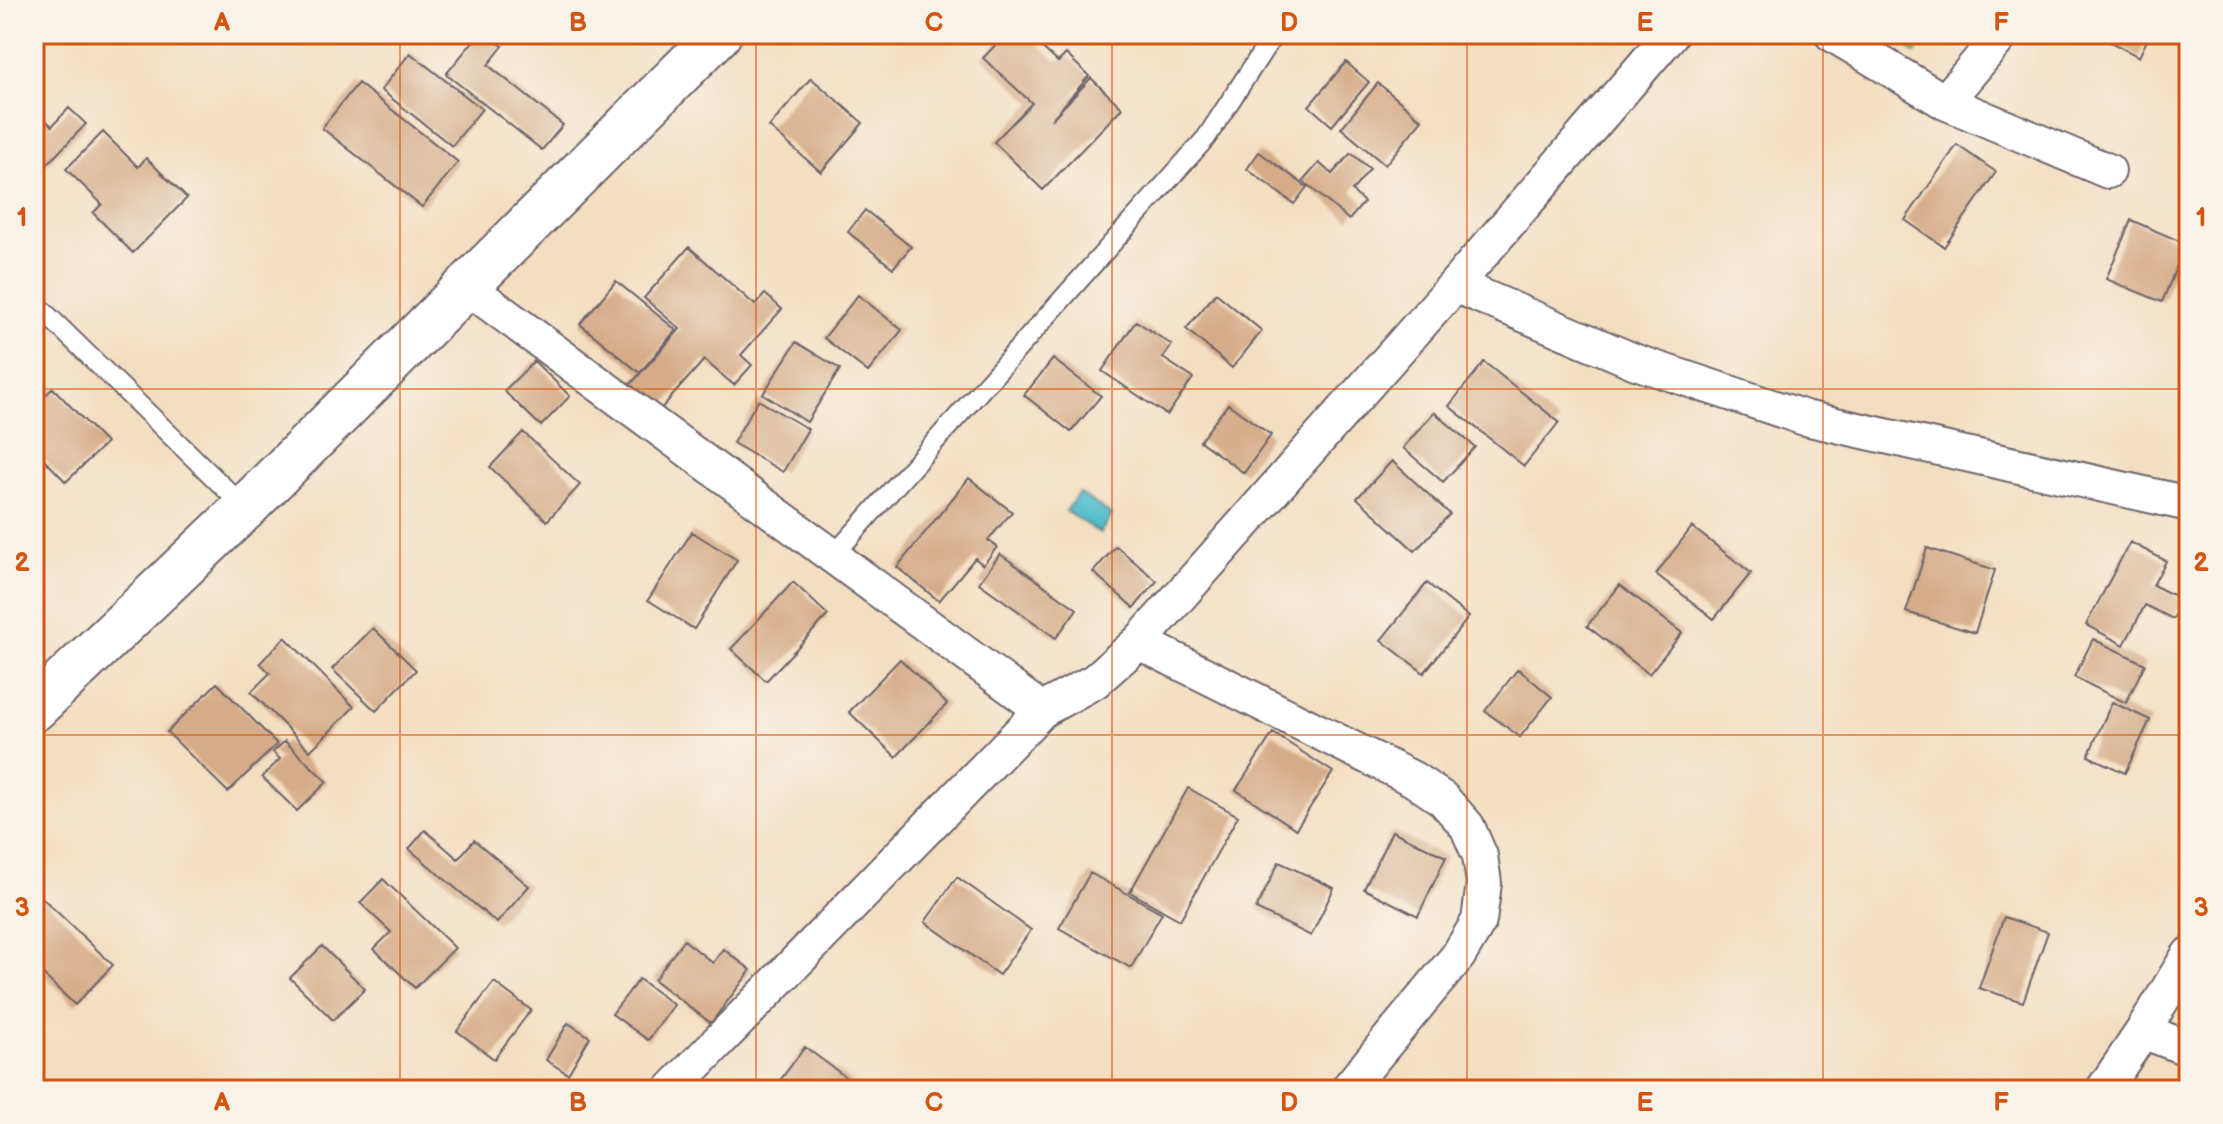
<svg xmlns="http://www.w3.org/2000/svg" width="2223" height="1124" font-family="'Balsamiq Sans',sans-serif">
	<style>
		.green { fill: #89ca82; stroke: #56765e; stroke-width: 2 }
		.water { fill: #52becb; stroke: #3a7083; stroke-width: 2 }
		.building { fill: #d6ac88 }
		.lines { fill: none; stroke-linecap: round; stroke-linejoin: round }
		.service-casing { stroke: #6c646a; stroke-width: 22 }
		.minor-casing { stroke: #6c646a; stroke-width: 38 }
		.tertiary-casing { stroke: #6c646a; stroke-width: 48 }
		.service { stroke: #fff; stroke-width: 18 }
		.minor { stroke: #fff; stroke-width: 34 }
		.tertiary { stroke: #fff; stroke-width: 44 }
		.grid { fill: none; stroke: #d45411; stroke-width: 2; stroke-opacity: 0.55 }
		.neatline { fill: none; stroke: #d45411; stroke-width: 3 }
		.grid-label { font-size: 26px; text-anchor: middle; font-weight: bold; fill: #d45411 }
	</style>
	<rect width="100%" height="100%" fill="#f7f3e8"/>
	<filter id="ink" filterUnits="userSpaceOnUse"><feTurbulence type="fractalNoise" baseFrequency=".0125" numOctaves="2"/><feDisplacementMap in="SourceGraphic" scale="16" xChannelSelector="R" yChannelSelector="G"/><feConvolveMatrix kernelMatrix="1 2 1 2 8 2 1 2 1" color-interpolation-filters="sRGB"/></filter>
	<filter id="wash" filterUnits="userSpaceOnUse"><feTurbulence type="fractalNoise" baseFrequency=".006" numOctaves="4" result="noise"/><feDisplacementMap in="SourceGraphic" scale="32" xChannelSelector="R" yChannelSelector="G"/><feGaussianBlur stdDeviation="1.8" result="paint"/><feColorMatrix in="noise" values="0 0 0 0 0 0 0 0 0 0 0 0 0 0 0 0 0 1.4 0 .05"/><feComposite in="paint" operator="in"/></filter>
	<g filter="url(#wash)">
		<rect width="100%" height="100%" fill="#f4dec1"/>
		<path class="green" d="M1891,34H1931L1915,54Z"/>
		<path class="water" d="M1079,493L1112,515L1100,533L1066,511Z"/>
		<g id="blocks">
			<path class="building" d="M479,34H487L503,46L488,65L563,125L542,150L446,74Z
				M1006,34H1027L1058,62L1066,54L1089,76L1051,120L1091,78L1122,108L1043,190L994,142L1032,103L983,58Z
				M2095,34H2150L2139,57Z
				M410,53L482,109L452,146L381,90Z
				M1346,62L1369,82L1332,126L1309,106Z
				M811,78L863,123L821,172L769,127Z
				M358,83L458,162L422,207L322,128Z
				M1378,83L1422,120L1385,165L1341,128Z
				M69,108L86,124L34,178V109L52,126Z
				M103,132L138,167L146,158L187,198L133,253L93,213L102,204L66,169Z
				M1957,145L1996,172L1944,247L1905,220Z
				M1259,152L1307,187L1294,204L1247,169Z
				M1351,153L1370,169L1352,191L1364,202L1349,220L1303,181L1319,163L1332,174Z
				M865,210L911,247L893,268L848,232Z
				M2131,220L2186,244L2162,302L2106,279Z
				M689,247L755,305L765,294L782,309L741,355L752,365L734,385L704,360L659,411L629,386L680,329L644,298Z
				M616,281L676,330L640,373L580,324Z
				M1216,293L1262,331L1232,368L1186,329Z
				M858,295L902,330L868,372L824,338Z
				M1136,321L1172,345L1163,358L1193,378L1167,415L1102,371Z
				M796,342L840,369L807,422L763,394Z
				M1053,359L1101,396L1071,432L1024,395Z
				M534,361L570,396L541,426L504,391Z
				M1484,362L1559,422L1524,466L1449,406Z
				M34,374L43,383L34,392Z
				M53,388L106,443L66,482L36,451L42,445L34,436V406Z
				M758,400L808,429L783,472L733,443Z
				M1228,404L1271,435L1244,473L1200,441Z
				M1434,412L1475,447L1443,482L1403,448Z
				M523,432L580,485L547,521L490,467Z
				M1392,461L1450,514L1415,551L1357,498Z
				M969,478L1012,512L988,540L997,547L983,565L975,558L939,601L897,567Z
				M1692,527L1751,573L1714,619L1656,574Z
				M692,532L737,560L694,629L648,600Z
				M2130,542L2166,561L2153,585L2183,600L2173,619L2145,605L2124,645L2086,625Z
				M1116,546L1157,581L1134,608L1093,572Z
				M1927,548L1995,570L1975,633L1906,612Z
				M1000,554L1077,609L1056,638L979,583Z
				M793,582L828,615L766,681L731,649Z
				M1427,583L1469,617L1424,673L1381,640Z
				M1620,585L1682,633L1649,674L1587,626Z
				M373,628L416,670L376,711L332,669Z
				M285,637L354,707L310,751L251,692L270,673L260,663Z
				M2093,639L2145,664L2126,703L2074,677Z
				M900,659L947,704L896,757L849,712Z
				M1518,669L1552,697L1520,737L1485,711Z
				M217,683L277,744L228,792L167,732Z
				M2112,702L2150,720L2125,773L2088,756Z
				M1273,733L1333,772L1296,829L1236,790Z
				M285,741L327,782L297,811L262,777L280,759L273,752Z
				M1188,788L1238,816L1180,920L1130,892Z
				M425,830L458,859L474,840L529,886L497,923L409,849Z
				M1392,831L1446,857L1418,916L1364,889Z
				M1279,862L1334,888L1311,936L1256,909Z
				M1090,873L1162,913L1131,968L1059,928Z
				M957,877L1031,930L999,975L925,922Z
				M383,879L455,948L415,988L374,949L391,932L360,903Z
				M34,890L113,965L75,1005L34,966Z
				M2004,917L2048,932L2023,1002L1979,988Z
				M684,940L713,963L723,949L751,970L711,1023L654,980Z
				M322,946L365,989L333,1020L290,978Z
				M639,979L674,1005L648,1040L612,1014Z
				M494,982L531,1010L494,1059L457,1031Z
				M568,1023L590,1037L568,1074L546,1060Z
				M805,1047L859,1087L857,1090H773Z
				M573,1080L582,1090H562Z"/>
		</g>
	</g>
	<g filter="url(#ink)">
		<use href="#blocks" fill-opacity="0" stroke="#6c646a" stroke-width="2"/>
		<g class="lines">
			<g class="service-casing">
				<path id="service" d="M34,302L245,508
					M833,556L1206,138L1274,34"/>
			</g>
			<g class="minor-casing">
				<path id="minor" d="M1832,34L1945,102L2108,171
					M1945,102L2002,34
					M1455,285L1636,362L1805,418L2189,504
					M467,287L1042,710
					M1139,642L1413,779L1443,799L1467,826L1480,856L1484,883L1479,921L1458,956L1347,1090
					M2143,1031L2189,1049
					M671,1090L1042,710L1095,681L1139,642L1455,285L1671,34
					M2103,1090L2143,1031L2189,955"/>
			</g>
			<g class="tertiary-casing">
				<path id="tertiary" d="M34,709L245,508L719,34"/>
			</g>
			<use href="#service" class="service"/>
			<use href="#minor" class="minor"/>
			<use href="#tertiary" class="tertiary"/>
		</g>
	</g>
	<path class="grid" d="M400,34V1090M756,34V1090M1112,34V1090M1467,34V1090M1823,34V1090M34,389H2189M34,735H2189"/>
	<rect width="2223" height="1124" fill="none" stroke="#f7f3e8" stroke-width="88"/>
	<rect x="44" y="44" width="2135" height="1036" class="neatline"/>
	<g class="grid-label">
		<text x="222" y="31">A</text>
		<text x="578" y="31">B</text>
		<text x="934" y="31">C</text>
		<text x="1289" y="31">D</text>
		<text x="1645" y="31">E</text>
		<text x="2001" y="31">F</text>
		<text x="22" y="226">1</text>
		<text x="2201" y="226">1</text>
		<text x="22" y="571">2</text>
		<text x="2201" y="571">2</text>
		<text x="22" y="916">3</text>
		<text x="2201" y="916">3</text>
		<text x="222" y="1111">A</text>
		<text x="578" y="1111">B</text>
		<text x="934" y="1111">C</text>
		<text x="1289" y="1111">D</text>
		<text x="1645" y="1111">E</text>
		<text x="2001" y="1111">F</text>
	</g>
</svg>
